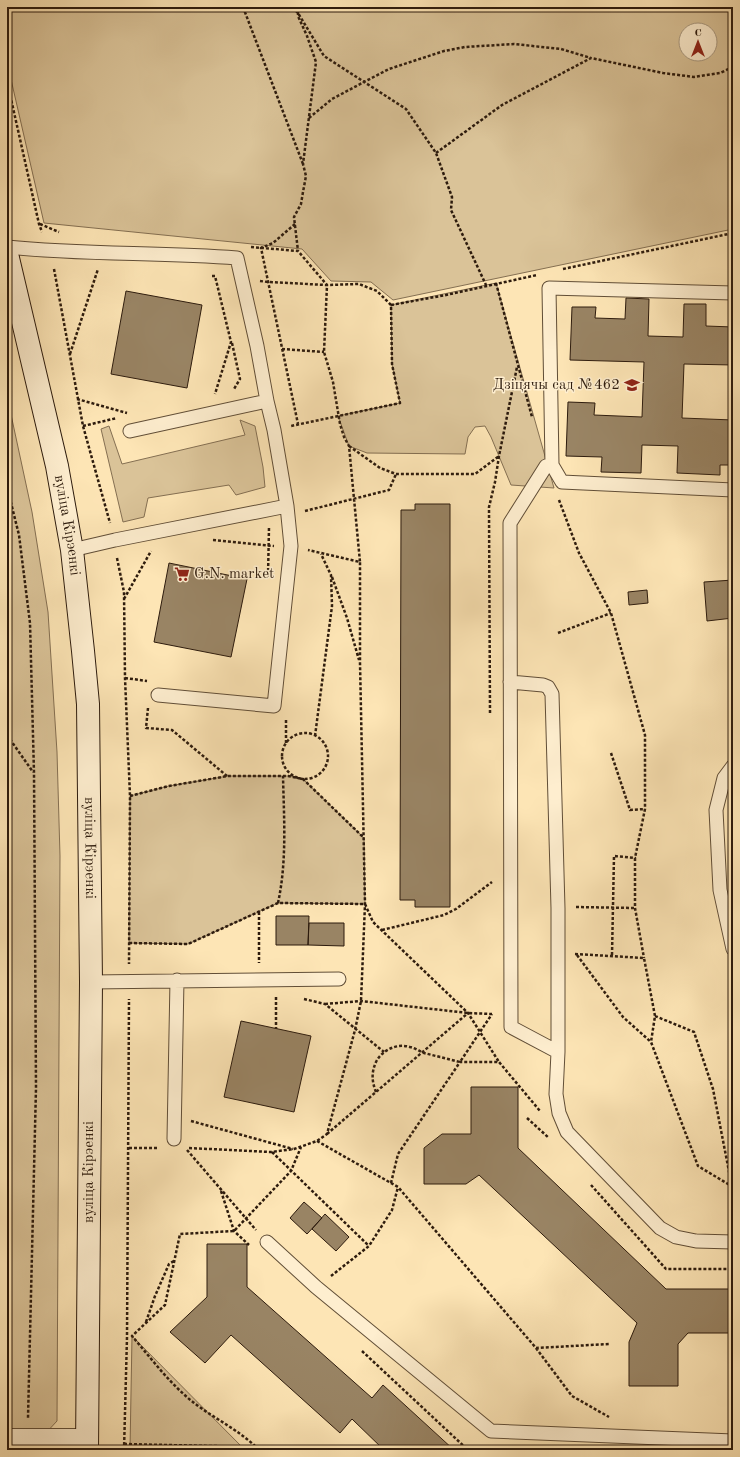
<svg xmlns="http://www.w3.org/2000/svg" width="740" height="1457" font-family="'Old Standard TT',serif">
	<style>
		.green { fill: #dac398; stroke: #846f52; fill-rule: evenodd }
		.building { fill: #998464; stroke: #2d1b0d }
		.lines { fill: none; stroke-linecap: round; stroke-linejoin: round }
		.lane-casing { stroke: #614e37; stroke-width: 15 }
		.street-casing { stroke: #614e37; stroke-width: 24 }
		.secondary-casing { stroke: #2d1b0d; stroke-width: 24 }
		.path { stroke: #2d1b0d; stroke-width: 2.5; stroke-dasharray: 3 2; stroke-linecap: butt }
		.lane { stroke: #feeecf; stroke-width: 13 }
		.street { stroke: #feeecf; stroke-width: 22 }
		.secondary { stroke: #feeecf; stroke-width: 22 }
		.labels { text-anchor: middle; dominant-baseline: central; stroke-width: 3; stroke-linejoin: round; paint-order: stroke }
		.poi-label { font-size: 15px; fill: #2d1b0d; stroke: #feeecf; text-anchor: end }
		.street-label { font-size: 15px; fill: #2d1b0d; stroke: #feeecf }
	</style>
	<rect width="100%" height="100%" fill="#fde5b5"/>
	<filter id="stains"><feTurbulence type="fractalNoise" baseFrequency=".005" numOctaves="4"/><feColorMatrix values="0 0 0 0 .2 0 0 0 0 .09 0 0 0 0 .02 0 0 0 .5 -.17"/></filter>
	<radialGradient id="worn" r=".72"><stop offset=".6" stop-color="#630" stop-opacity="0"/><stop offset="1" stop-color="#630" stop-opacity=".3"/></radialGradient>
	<path class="green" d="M7,7H733V229L393,300L371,282L331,281L302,249L44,223L7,62ZM686,30H710V54H686Z
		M496,283L554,488L511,485L491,437L485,426L475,427L468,437L465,454L367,453L349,446L338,416L400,403L392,364L391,305Z
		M7,396L32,512L48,612L57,752L60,856L57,1421L44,1435L7,1433Z
		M240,420L255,426L263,467L265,487L236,495L229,485L148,498L144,517L123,522L101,429L109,426L122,464L245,435Z
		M228,776H288L303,779L364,838L365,904L278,903L188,944L129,943L130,796L169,786Z
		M132,1336L245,1450H130Z"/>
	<path class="building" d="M126,291L202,305L187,388L111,374Z
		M626,298L649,299L648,336L683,337L684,304H706V326L733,327V365L684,364L682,418L733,420V465H720V475L677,473L678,446L642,445L641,473L601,472L602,457L566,456L568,402L595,403L594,415L642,417L644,362L570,360L572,307H596L595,318L625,319Z
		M415,504H450V907H415V900H400L401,510H415Z
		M169,563L247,579L231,657L154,642Z
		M733,580V618L707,621L704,582Z
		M647,590L648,603L629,605L628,592Z
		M276,916H309L308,945H276Z
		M309,923H344V946L308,945Z
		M241,1021L311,1036L294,1112L224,1097Z
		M471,1087H518V1148L666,1289H733V1333H688L678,1344V1386H629V1342L637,1323L479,1175L466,1184H424V1148L442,1134H471Z
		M304,1202L322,1218L307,1234L290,1218Z
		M325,1214L349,1237L336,1251L312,1229Z
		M207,1244H247V1287L372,1398L383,1385L454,1450H384L352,1419L340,1433L231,1335L205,1363L170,1332L207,1297Z"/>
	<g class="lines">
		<g class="lane-casing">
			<path id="lane" d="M7,247C83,255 160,252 237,258L257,346L267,401
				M733,293L549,288L552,465L562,482L733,490
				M130,431L267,401L274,430L287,506
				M552,464L546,466L510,523L511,1027L558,1052L556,1094L559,1113L567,1132L660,1228L676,1237L696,1241L733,1242
				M72,550L115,540L287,506L291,546L274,706L158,695
				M510,682L543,685L548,687L552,694L558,908V1052
				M733,766L724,778L716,810L720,890L733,949
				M91,982L339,979
				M174,1139L177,980
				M267,1242L316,1287L491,1431L733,1441"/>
		</g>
		<g class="street-casing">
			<path id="street" d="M7,1440H87"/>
		</g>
		<g class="secondary-casing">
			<g id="secondary">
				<path id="s1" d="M7,254L57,466L72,550L83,651L88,704L91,982L87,1450"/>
			</g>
		</g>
		<path class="path" d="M243,7L303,164
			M292,7L298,13L324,56L406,109L436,153L452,197L451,210L486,285
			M298,7V16L307,36L316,62L303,164L306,176L303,192L301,204L294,217L298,251
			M7,81L39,224L42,232
			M309,118L332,99L364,82L389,69L444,51L465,47L514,44L561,49L591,58
			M436,153L502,105L591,58L663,73L694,77L720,73L733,67
			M40,224L59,232
			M295,224L273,243L261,248L298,424
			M251,247L298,251L327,285L359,284L377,291L391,305L392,364L400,403L291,426
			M54,269L83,426L110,523
			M563,269L733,233
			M212,276H215L231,342L215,394
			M260,281L268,282L327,285L324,352L333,382L340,424L344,437L349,446L360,562
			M496,283L532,417
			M391,305L446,295L537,275
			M232,343L240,379L234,389
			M282,349L324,352
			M70,354L98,269
			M77,399L127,413
			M83,426L117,418
			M349,446L380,468L396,474H475L499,456
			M7,487L19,535L30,623L34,773L36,1088L28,1418
			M559,500L579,553L611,613L645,735V809L635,858
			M305,511L389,490L396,474
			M213,540L274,546
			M117,558L124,592L125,678L130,796L129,964
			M268,576L269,527
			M332,577L347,618L359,660
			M124,599L151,551
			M558,633L611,613
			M125,678L147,681
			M148,708L146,728L172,730L227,776
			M490,713L489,507L495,482L499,456L517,367
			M282 756a23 23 0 1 1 46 0a23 23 0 1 1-46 0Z
			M7,735L33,772
			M315,736L332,606L331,575L321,554
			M286,743V720
			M611,753L630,810L645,809
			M130,796L169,786L228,776H288L303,779L364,838
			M278,903C287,861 284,819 283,776
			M576,907L635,908
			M259,912V963
			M382,930L444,915L456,909L492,882
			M129,943L188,944L278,903L365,904L373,922L468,1013L499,1062
			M575,954L644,958L655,1016L651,1042L698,1166L733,1187
			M577,955L623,1017L651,1042
			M612,955L614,856L635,858V908L644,958
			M276,997V1029
			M304,999L325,1004L384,1052
			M325,1004L361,1001L468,1013L492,1014
			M655,1016L694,1032L713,1089L732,1187
			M376,1092C372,1082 371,1073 376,1062C382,1050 397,1043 410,1047C415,1048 419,1051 424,1053C436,1056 448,1059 460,1062L492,1014
			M527,1118L549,1138
			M191,1121L293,1149
			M327,1134L468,1013
			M317,1141L398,1187L536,1348L609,1344
			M129,1148H158
			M189,1148L271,1152L294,1149L317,1141L327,1134L355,1030L361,1001L365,904L360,663V562L308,550
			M187,1150L256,1230
			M272,1152L369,1246
			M391,1183L398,1154L460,1062H499L540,1111
			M591,1185L666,1269H733
			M221,1191L234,1231L249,1245
			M331,1276L369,1246L392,1210L398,1187
			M146,1322L155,1296L169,1264L174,1261
			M536,1348L572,1396L609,1417
			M362,1351L468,1450
			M124,1444L256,1447
			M124,1450L127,1337L129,999
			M259,1450C239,1429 210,1417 188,1398C167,1380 150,1357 132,1336L165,1305L180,1234L234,1231L291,1171L301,1147"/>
		<use href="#lane" class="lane"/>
		<use href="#street" class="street"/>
		<use href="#secondary" class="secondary"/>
	</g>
	<defs>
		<g id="school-bare" transform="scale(1.2)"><path d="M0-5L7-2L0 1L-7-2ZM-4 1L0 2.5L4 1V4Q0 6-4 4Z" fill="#8f2418" stroke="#feeecf" stroke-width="2.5" paint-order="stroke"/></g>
		<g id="supermarket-bare" transform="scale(1.2)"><path d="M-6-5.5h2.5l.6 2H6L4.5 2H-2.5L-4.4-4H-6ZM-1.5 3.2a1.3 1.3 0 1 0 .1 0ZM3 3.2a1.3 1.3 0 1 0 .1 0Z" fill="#8f2418" stroke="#feeecf" stroke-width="2.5" paint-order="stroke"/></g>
	</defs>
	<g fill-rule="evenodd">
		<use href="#school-bare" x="632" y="385"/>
		<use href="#supermarket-bare" x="182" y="574"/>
	</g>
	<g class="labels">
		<g class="poi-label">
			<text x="620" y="385">Дзіцячы сад №462</text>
			<text x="194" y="574" text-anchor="start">G.N. market</text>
		</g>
		<g class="street-label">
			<text stroke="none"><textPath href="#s1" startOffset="278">вуліца Кірэенкі</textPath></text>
			<text stroke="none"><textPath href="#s1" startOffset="602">вуліца Кірэенкі</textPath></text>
			<text transform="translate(89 1172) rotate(-90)">вуліца Кірэенкі</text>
		</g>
	</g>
	<rect width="740" height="1457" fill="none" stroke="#fde5b5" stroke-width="24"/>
	<rect x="8" y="8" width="724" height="1441" fill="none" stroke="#2d1b0d" stroke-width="2"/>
	<rect x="12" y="12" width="716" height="1433" fill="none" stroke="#2d1b0d"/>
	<g transform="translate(698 42)"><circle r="19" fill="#feeecf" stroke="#aa9a81"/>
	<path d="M0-3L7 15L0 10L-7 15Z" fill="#8f2418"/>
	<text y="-6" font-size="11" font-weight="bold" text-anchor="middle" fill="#2d1b0d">С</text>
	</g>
	<rect width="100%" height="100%" filter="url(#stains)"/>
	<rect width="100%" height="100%" fill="url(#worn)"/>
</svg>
